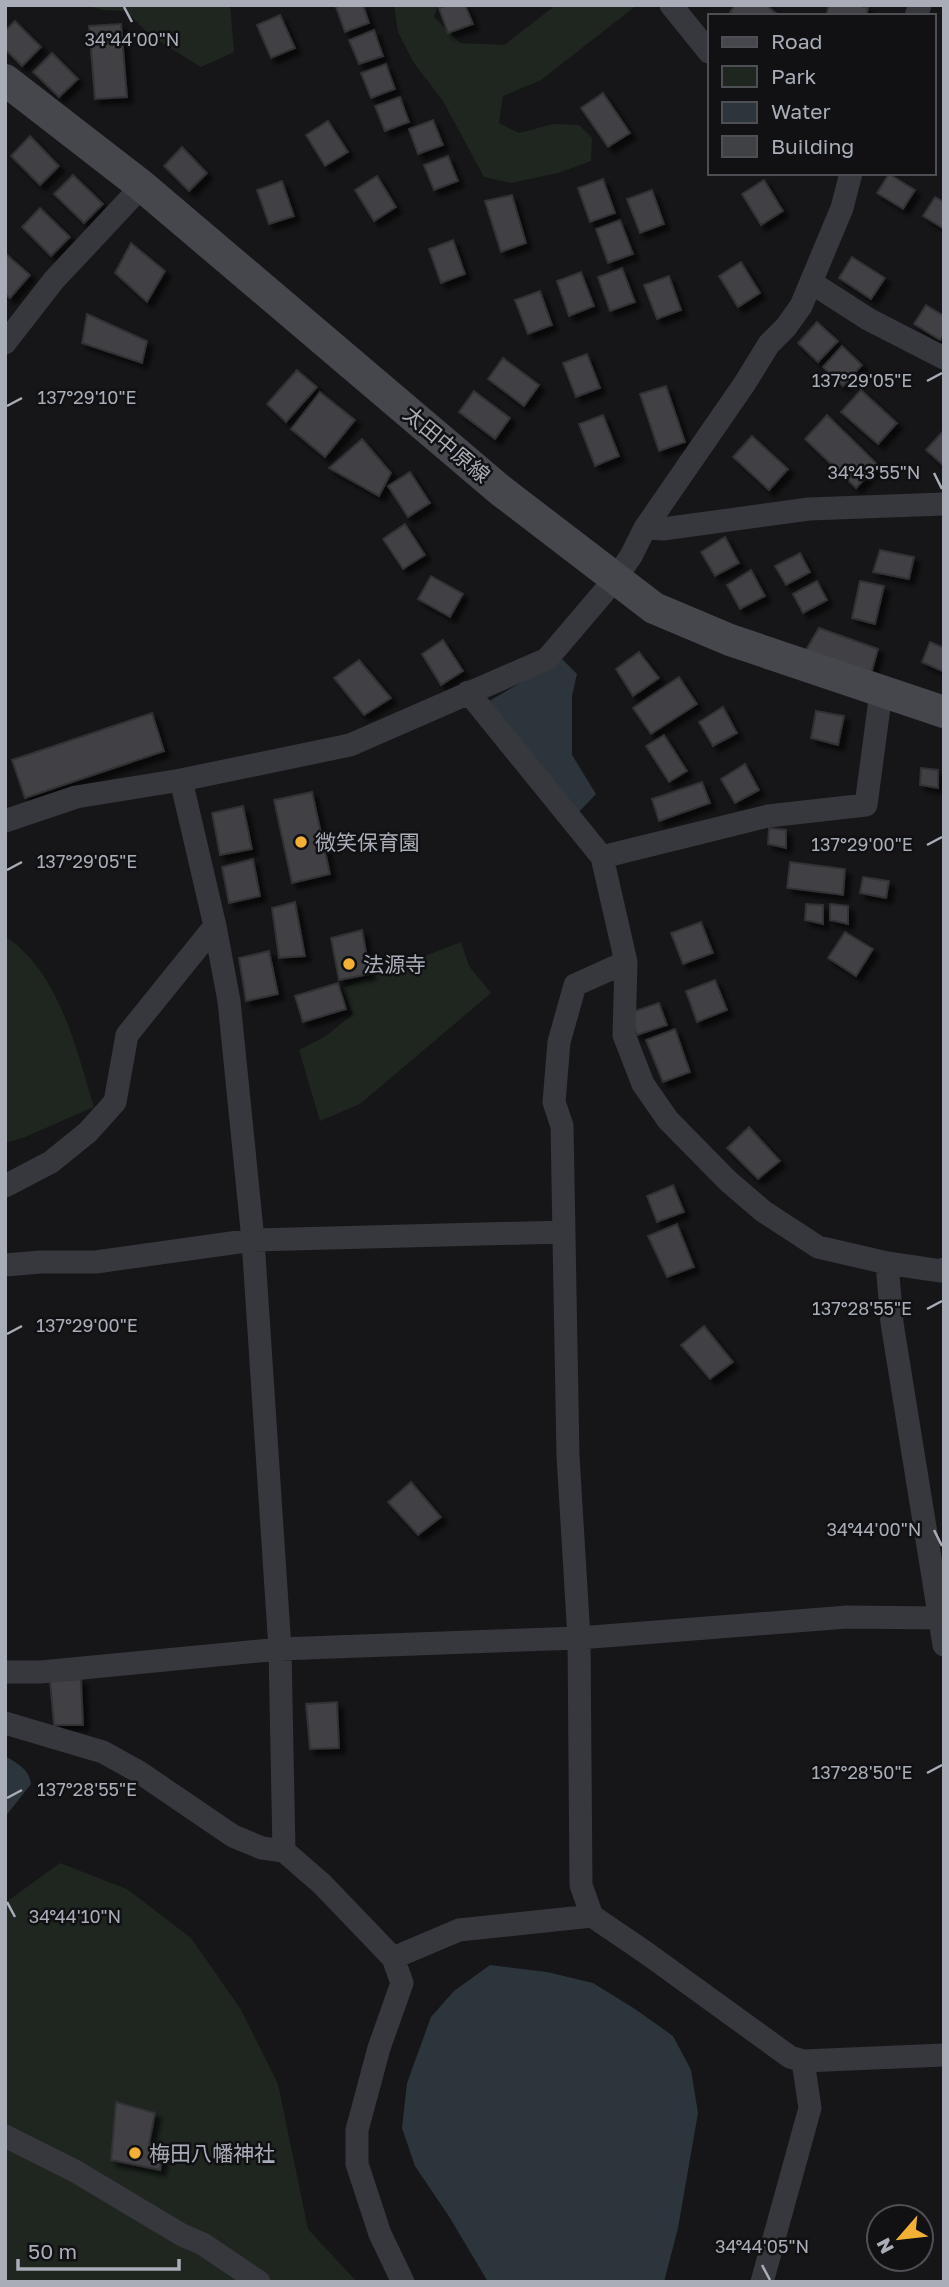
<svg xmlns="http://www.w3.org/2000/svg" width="949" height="2287" font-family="'Golos Text','Noto Sans JP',sans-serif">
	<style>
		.green { fill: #1e261f }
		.water { fill: #2c353c }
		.building { fill: #404145; stroke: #303034; stroke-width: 2; filter: url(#shadow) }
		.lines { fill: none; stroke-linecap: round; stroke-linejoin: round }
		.street { stroke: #37383d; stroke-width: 23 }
		.secondary { stroke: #45474d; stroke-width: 32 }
		.ticks { fill: none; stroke: #a8adb8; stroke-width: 2.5 }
		.poi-dot { fill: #f2b134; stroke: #111113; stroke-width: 2.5 }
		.labels { text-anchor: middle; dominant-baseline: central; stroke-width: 5; stroke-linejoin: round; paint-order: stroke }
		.street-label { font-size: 21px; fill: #a8adb8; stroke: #111113 }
		.poi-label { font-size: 21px; fill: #a8adb8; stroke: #111113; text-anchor: start }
		.ticks-label { font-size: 18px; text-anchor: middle; fill: #a8adb8; stroke: #111113; stroke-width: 5; stroke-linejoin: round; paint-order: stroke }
	</style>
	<defs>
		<filter id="shadow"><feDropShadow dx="5.5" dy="5.5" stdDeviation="2" flood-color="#0009"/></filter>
	</defs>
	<rect width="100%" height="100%" fill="#161618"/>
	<path class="green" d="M84,5H230L234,52L201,67L151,36L126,11L104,10Z
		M394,5H438L434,17L460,43L504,45L556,5H637L541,80L503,96L499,123L519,133L553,124L579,125L592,138L591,161L558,173L511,183L484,177L443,101L414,63L398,32Z
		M5,936C59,972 76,1048 94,1107L25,1137L5,1143Z
		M461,942L469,966L491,993L360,1104L320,1121L299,1050L326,1036L353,1014L342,988Z
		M60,1863L127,1889L191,1938L240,2008L278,2084L308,2229L357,2282H5V1903Z"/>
	<path class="water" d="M562,659L577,674L572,696V755L596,794L579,812L489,701Z
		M5,1756C18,1764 29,1769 31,1784L5,1817Z
		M490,1965L547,1972L593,1983L635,2009L673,2036L691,2070L698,2113L678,2228L664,2282H488L450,2218L415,2166L402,2128L407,2083L431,2017L454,1991Z"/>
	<path class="building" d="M340,5H363L369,23L345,32L336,7Z
		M448,5H465L473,24L448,33L439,8Z
		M735,5H766L777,14L736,16L730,12Z
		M829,5H857L868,8L866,16H826Z
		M280,15L295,48L271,58L257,25Z
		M15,21L41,47L22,66L5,49V31Z
		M121,24L127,97L95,99L89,26Z
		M374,30L383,56L359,64L349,40Z
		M52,53L78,79L59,97L33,72Z
		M386,64L395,89L371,98L361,73Z
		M603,93L630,133L608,147L581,108Z
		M400,97L409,122L385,131L375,106Z
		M433,120L443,145L418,154L409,129Z
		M328,121L348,152L325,166L306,135Z
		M30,136L59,166L40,185L11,156Z
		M182,147L207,173L189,191L164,166Z
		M448,156L458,181L434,190L424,165Z
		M889,174L915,190L903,209L877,193Z
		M73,175L103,204L84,223L54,194Z
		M377,176L396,207L374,221L355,190Z
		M603,179L615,213L590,222L578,188Z
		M764,180L783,211L761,225L742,194Z
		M282,181L294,216L269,224L257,190Z
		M652,190L664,224L640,233L627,199Z
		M512,195L526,243L501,252L485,201Z
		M935,197L944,202V229L923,216Z
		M40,208L70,237L51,256L22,227Z
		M620,220L633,254L608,263L596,229Z
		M453,240L465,274L441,283L429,249Z
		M131,243L165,271L147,302L115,273Z
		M5,253L30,275L10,298L5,294Z
		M852,257L885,278L871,299L839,278Z
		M741,262L760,293L738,307L719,276Z
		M622,268L635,302L610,311L598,277Z
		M581,272L594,306L569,316L557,281Z
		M669,276L681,310L657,319L644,285Z
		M540,291L552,325L528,334L515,300Z
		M926,305L944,316V334L940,340L914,324Z
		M87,314L147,341L142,363L82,343Z
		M817,322L838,341L818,362L798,343Z
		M842,346L862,365L843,386L823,367Z
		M587,354L600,388L576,397L563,363Z
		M503,358L539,385L524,406L488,379Z
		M297,370L317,387L286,422L267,404Z
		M666,386L685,442L659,451L640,394Z
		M861,390L897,423L878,444L841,412Z
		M474,391L510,418L495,439L459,412Z
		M320,392L355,420L325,457L291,429Z
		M603,415L619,456L595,466L579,424Z
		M827,415L878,465L856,488L805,439Z
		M944,430V466L926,450Z
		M752,436L788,469L769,490L733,457Z
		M362,439L391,473L379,496L329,468Z
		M410,472L430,503L408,517L388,486Z
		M405,524L425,555L403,569L383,539Z
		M725,537L739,563L715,576L701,552Z
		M880,550L914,557L909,579L873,572Z
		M800,553L810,572L786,585L775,566Z
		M751,570L765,596L740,609L727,585Z
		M431,576L463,594L450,617L418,599Z
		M817,581L827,600L803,613L793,594Z
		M860,581L884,586L875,624L852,618Z
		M819,628L878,649L871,674L806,650Z
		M443,640L463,671L441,685L422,654Z
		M930,642L944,648V672L922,662Z
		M639,652L659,678L633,696L616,669Z
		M359,660L391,698L364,715L334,678Z
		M679,677L697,704L651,734L633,708Z
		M723,707L737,733L713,746L699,722Z
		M816,711L844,716L838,745L811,738Z
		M152,713L164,751L25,798L12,760Z
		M664,735L687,771L669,782L646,746Z
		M745,764L759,790L735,803L721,779Z
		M921,768L938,770V788L920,785Z
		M702,782L710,803L659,821L652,799Z
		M312,792L330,874L292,883L274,800Z
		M243,806L252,849L220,855L212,813Z
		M769,828L786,830V848L768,844Z
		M253,859L260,896L229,903L222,867Z
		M790,862L845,869L843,895L787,888Z
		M863,877L889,881L886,898L860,893Z
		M295,902L305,956L279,958L272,908Z
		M806,904L823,905V924L805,920Z
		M830,904L848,906V924L830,920Z
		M701,922L713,953L683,964L671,933Z
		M362,930L370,974L339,980L331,938Z
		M845,932L873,949L856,976L828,958Z
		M269,951L278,994L246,1001L239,958Z
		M715,980L727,1010L697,1022L686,991Z
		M338,983L346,1009L303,1022L295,996Z
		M659,1003L667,1025L637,1035L629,1013Z
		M675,1029L690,1072L663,1082L646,1040Z
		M749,1127L780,1161L758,1179L727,1148Z
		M673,1185L684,1212L657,1222L647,1196Z
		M677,1224L694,1267L667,1277L648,1236Z
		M704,1326L733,1362L710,1379L681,1345Z
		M411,1482L441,1517L418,1535L388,1502Z
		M81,1679L83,1725H54L50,1681Z
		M337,1702L339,1748L310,1749L306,1704Z
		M116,2102L155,2113L149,2144L164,2145L160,2170L111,2160Z"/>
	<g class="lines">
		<path class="street" d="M671,5L709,52
			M916,16L920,5
			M812,283L868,319L944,358
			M5,343L54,280L142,186
			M645,528L663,529L809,509L944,504
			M468,692L602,857L626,962L624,1035L643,1084L668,1120L728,1181L763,1211L818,1247L887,1263L941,1271L944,1269
			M181,780L215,926L229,1001L253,1240L280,1649L284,1851
			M5,821L76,797L181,780L350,745L547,659L616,578L631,556L645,528L745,383L769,344L786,327L801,306L842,208L851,173
			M602,857L768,816L866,805L881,692
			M626,962L575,985L559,1042L554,1102L562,1126L568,1456L579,1638L581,1885L592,1916L645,1952L790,2057L803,2061L944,2055
			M5,1186L51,1162L88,1132L115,1102L127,1035L215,926
			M887,1263L892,1323L944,1645
			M5,1265L41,1262H96L253,1240L563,1232
			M5,1672H41L280,1649L579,1638L847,1617L938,1618
			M5,1723L103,1752L139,1772L233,1836L262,1848L284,1851L322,1884L393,1958L402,1983L379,2048L357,2130V2164L380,2234L403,2282
			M393,1958L459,1930L592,1916
			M5,2136L75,2171L182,2235L203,2244L259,2282
			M762,2282L810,2108L803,2061"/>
		<path class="secondary" d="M5,80L142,186L500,490L654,608L730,640L944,712"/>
	</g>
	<path class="ticks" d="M124,7L132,22M927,381L942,373M7,406L22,398M934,473L942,489M927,845L942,837M7,870L22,862M927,1309L942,1301M7,1334L22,1326M934,1530L942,1546M927,1773L942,1765M7,1798L22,1790M7,1902L15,1917M762,2265L770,2280"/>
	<g class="poi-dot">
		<circle cx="301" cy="842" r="7"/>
		<circle cx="349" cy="964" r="7"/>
		<circle cx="135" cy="2153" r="7"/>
	</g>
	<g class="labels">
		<g class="street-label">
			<text transform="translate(447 444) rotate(40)">太田中原線</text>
		</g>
		<g class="poi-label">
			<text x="315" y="842">微笑保育園</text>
			<text x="363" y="964">法源寺</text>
			<text x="149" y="2153">梅田八幡神社</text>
		</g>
	</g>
	<g class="ticks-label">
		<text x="132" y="46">34°44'00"N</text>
		<text x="862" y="387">137°29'05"E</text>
		<text x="87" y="404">137°29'10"E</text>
		<text x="874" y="479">34°43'55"N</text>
		<text x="862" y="851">137°29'00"E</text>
		<text x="87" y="868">137°29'05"E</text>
		<text x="862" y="1315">137°28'55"E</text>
		<text x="87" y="1332">137°29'00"E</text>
		<text x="874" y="1536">34°44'00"N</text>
		<text x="862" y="1779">137°28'50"E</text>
		<text x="87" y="1796">137°28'55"E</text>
		<text x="75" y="1923">34°44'10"N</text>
		<text x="762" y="2253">34°44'05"N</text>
	</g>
	<rect width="949" height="2287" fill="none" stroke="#a8adb8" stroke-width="14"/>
	<rect x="708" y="14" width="228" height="161" fill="#111113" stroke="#4d4f55" stroke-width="2"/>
	<rect x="722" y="37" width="35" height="10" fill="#45474d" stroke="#4d4f55" stroke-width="2"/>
	<text x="771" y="49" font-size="21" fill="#a8adb8">Road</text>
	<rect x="722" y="66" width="35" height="21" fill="#1e261f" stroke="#4d4f55" stroke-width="2"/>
	<text x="771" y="84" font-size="21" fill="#a8adb8">Park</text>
	<rect x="722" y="102" width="35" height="21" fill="#2c353c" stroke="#4d4f55" stroke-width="2"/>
	<text x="771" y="119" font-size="21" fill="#a8adb8">Water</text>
	<rect x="722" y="136" width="35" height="21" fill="#404145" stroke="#4d4f55" stroke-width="2"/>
	<text x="771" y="154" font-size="21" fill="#a8adb8">Building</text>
	<g transform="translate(900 2238) rotate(242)"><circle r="33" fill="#111113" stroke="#4d4f55" stroke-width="2"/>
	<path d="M0-5L12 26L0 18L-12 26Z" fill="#f2b134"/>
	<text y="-10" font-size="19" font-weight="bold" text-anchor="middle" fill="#a8adb8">N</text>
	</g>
	<path d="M18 2259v10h161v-10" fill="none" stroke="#a8adb8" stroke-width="3.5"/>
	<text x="28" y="2259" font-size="21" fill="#a8adb8" stroke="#111113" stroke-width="5" paint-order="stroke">50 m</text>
</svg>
